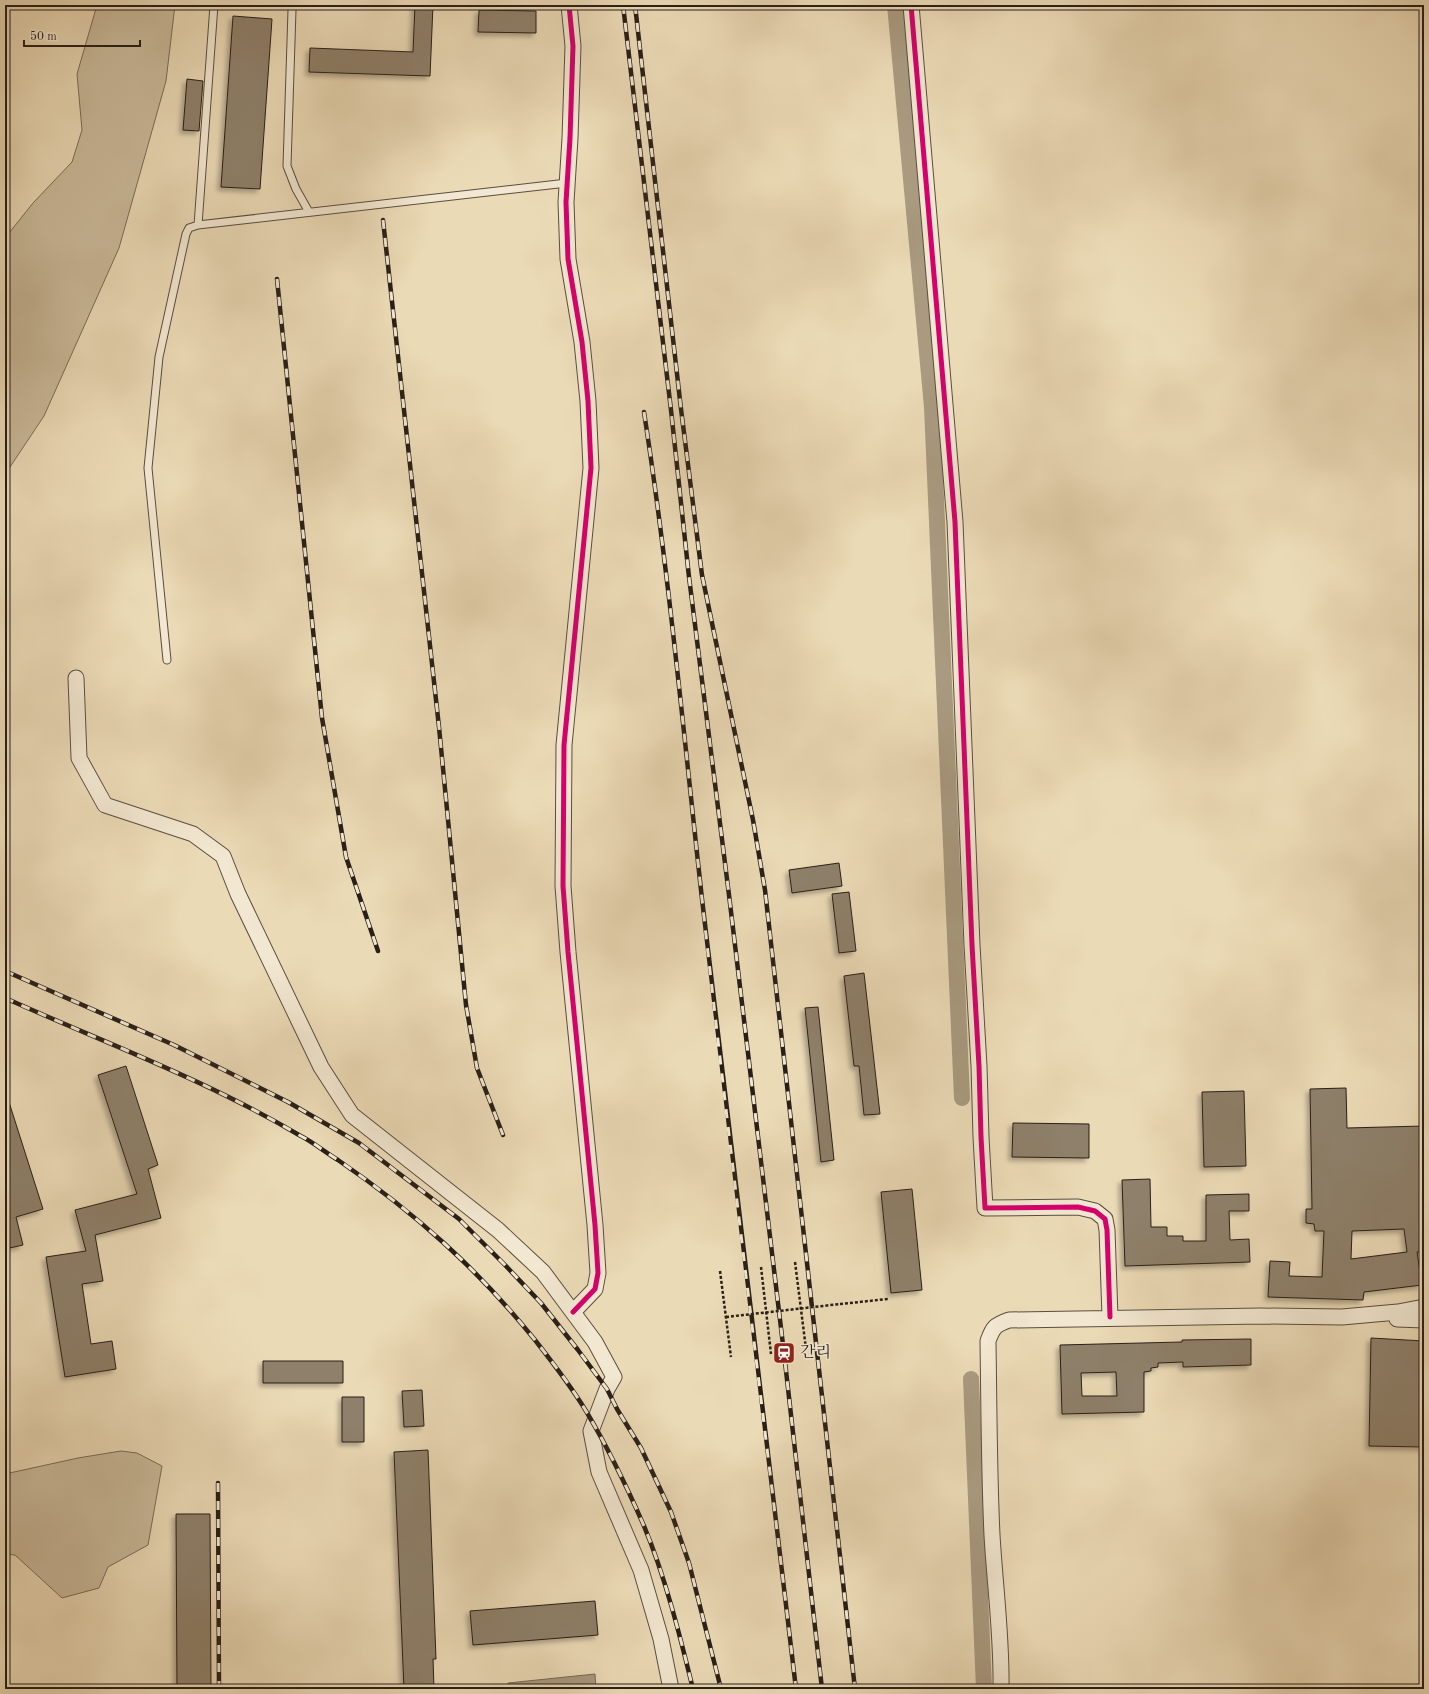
<svg xmlns="http://www.w3.org/2000/svg" width="1429" height="1694" font-family="'Old Standard TT','Noto Serif KR',serif">
	<style>
		.green { fill: #caba9b; stroke: #7a6c5a }
		.water { fill: #a99a80; stroke: #766956 }
		.lines { fill: none; stroke-linecap: round; stroke-linejoin: round }
		.canal { stroke: #a99a80; stroke-width: 16 }
		.building { fill: #8e806a; stroke: #291f18; fill-rule: evenodd; filter: url(#shadow) }
		.lane-casing { stroke: #5a4e40; stroke-width: 9 }
		.street-casing { stroke: #5a4e40; stroke-width: 17 }
		.path { stroke: #291f18; stroke-width: 2.5; stroke-dasharray: 3 2; stroke-linecap: butt }
		.lane { stroke: #f2e7d0; stroke-width: 7 }
		.street { stroke: #f2e7d0; stroke-width: 15 }
		.rail-casing { stroke: #291f18; stroke-width: 4.5 }
		.rail { stroke: #f2e7d0; stroke-width: 3; stroke-dasharray: 9; stroke-linecap: butt }
		.path-bridge { stroke: #291f18; stroke-width: 2.5; stroke-dasharray: 3 2; stroke-linecap: butt }
		.cycleway-casing { stroke: #f2e7d0; stroke-width: 8 }
		.cycleway { stroke: #d6006c; stroke-width: 5 }
		.labels { text-anchor: middle; dominant-baseline: central; stroke-width: 3; stroke-linejoin: round; paint-order: stroke }
		.poi-label { font-size: 16px; fill: #291f18; stroke: #f2e7d0; text-anchor: start }
	</style>
	<defs>
		<filter id="shadow"><feDropShadow dx="-3.5" dy="3.5" stdDeviation="2" flood-color="#0004"/></filter>
	</defs>
	<rect width="100%" height="100%" fill="#ebdab6"/>
	<filter id="stains"><feTurbulence type="fractalNoise" baseFrequency=".005" numOctaves="4"/><feColorMatrix values="0 0 0 0 .2 0 0 0 0 .09 0 0 0 0 .02 0 0 0 .5 -.17"/></filter>
	<radialGradient id="worn" r=".72"><stop offset=".6" stop-color="#630" stop-opacity="0"/><stop offset="1" stop-color="#630" stop-opacity=".3"/></radialGradient>
	<path class="green" d="M97,5H175L166,81L119,248L44,416L8,470L5,468V238L33,203L72,162L82,130L77,74Z
		M121,1451L137,1453L162,1466L148,1545L108,1567L99,1588L62,1598L15,1555L5,1554V1474L78,1458Z"/>
	<path class="water" d="M595,1674L596,1689H508V1683Z"/>
	<g class="lines">
		<path class="canal" d="M895,5L932,407L962,1098
			M971,1379L984,1689"/>
	</g>
	<path class="building" d="M415,5H433L430,76L309,72L310,48L413,52Z
		M479,10L536,11V33L478,32Z
		M233,16L272,19L260,189L221,187Z
		M187,79L203,81L199,131L183,130Z
		M839,863L842,886L792,893L789,870Z
		M849,892L856,951L839,953L832,894Z
		M864,973L880,1114L864,1115L859,1066H854L844,976Z
		M818,1007L834,1160L821,1162L805,1008Z
		M126,1066L158,1165L148,1169L161,1218L95,1235L103,1281L82,1284L91,1344L112,1341L116,1369L65,1377L46,1257L86,1251L75,1210L137,1194L98,1075Z
		M1346,1088L1347,1128L1424,1126V1229H1421L1424,1252H1417L1422,1285L1364,1292L1363,1300L1268,1297L1270,1261L1290,1262L1289,1276L1322,1277L1324,1231H1315L1314,1224L1306,1223V1209H1312L1310,1089ZM1404,1229L1407,1252L1351,1259L1352,1231Z
		M1244,1091L1246,1166L1204,1167L1202,1092Z
		M5,1099H8L43,1209L16,1217L23,1245L5,1249Z
		M1013,1123L1089,1124V1158L1012,1157Z
		M1150,1179L1151,1227H1167V1236H1183V1241H1206V1195L1249,1194V1211H1229L1230,1240L1249,1239L1250,1262L1125,1266L1122,1180Z
		M912,1189L922,1290L891,1293L881,1192Z
		M1371,1338L1424,1341V1447L1369,1446Z
		M1251,1339V1365L1183,1367V1362L1158,1363V1367L1151,1368V1371L1144,1372V1412L1062,1414L1060,1345L1182,1342V1340ZM1116,1372L1117,1396H1082L1081,1373Z
		M263,1361H343V1383H263Z
		M422,1390L424,1426L404,1427L402,1391Z
		M342,1397H364V1442H342Z
		M428,1450L436,1659H433L434,1689H404L394,1452Z
		M176,1514H210L211,1689H177Z
		M595,1601L598,1635L473,1645L470,1611Z"/>
	<g class="lines">
		<g class="lane-casing">
			<path id="lane" d="M292,10L287,166L296,189L309,212
				M198,225L214,5
				M167,660L148,468L159,357L186,234L189,228L198,225L567,183"/>
		</g>
		<g class="street-casing">
			<path id="street" d="M569,5L573,46L570,138L566,202L568,259L582,342L588,401L591,468L564,745L563,886L568,952L595,1225L598,1273L595,1289L573,1312
				M911,5L955,522L972,945L979,1066L981,1137L985,1208L1078,1207L1095,1211L1105,1219L1107,1230L1110,1317
				M76,678L79,758L105,805L193,834L223,856L238,894L321,1067L352,1115L498,1230L543,1272L595,1342L614,1377L607,1389L591,1431L599,1472L641,1570L661,1639L671,1689
				M1397,1319L1424,1320
				M1001,1689C1002,1637 995,1587 992,1535C989,1471 989,1406 988,1341C993,1327 995,1325 1009,1320L1261,1316L1342,1317L1398,1312L1424,1307"/>
		</g>
		<path class="path" d="M795,1262L806,1349
			M761,1267L771,1354
			M720,1271L731,1357
			M840,1304L888,1299"/>
		<use href="#lane" class="lane"/>
		<use href="#street" class="street"/>
		<g class="rail-casing">
			<path id="rail" d="M623,5L671,410L689,577L729,895L784,1353L822,1689
				M635,5L681,409L702,575L753,820L765,890L855,1689
				M383,220L439,727L466,1005L477,1068L503,1135
				M277,279L322,718L346,857L378,951
				M644,412C669,574 684,737 702,899C731,1163 765,1426 796,1689
				M5,971L174,1045L288,1102L359,1143L459,1219L505,1265L541,1303L578,1350L607,1389L617,1409L641,1448L671,1512L689,1563L721,1689
				M5,998C103,1042 206,1080 299,1135C313,1142 325,1152 338,1160C414,1212 477,1268 535,1340C553,1363 571,1386 586,1411C608,1448 627,1487 644,1526C665,1576 680,1636 693,1689
				M218,1483L219,1689"/>
		</g>
		<use href="#rail" class="rail"/>
		<path class="path-bridge" d="M726,1317L840,1304"/>
		<g class="cycleway-casing">
			<path id="cycleway" d="M569,5L573,46L570,138L566,202L568,259L582,342L588,401L591,468L564,745L563,886L568,952L595,1225L598,1273L595,1289L573,1312
				M911,5L955,522L972,945L979,1066L981,1137L985,1208L1078,1207L1095,1211L1105,1219L1107,1230L1110,1317"/>
		</g>
		<use href="#cycleway" class="cycleway"/>
	</g>
	<defs>
		<g id="station-square" transform="scale(1.15)"><rect x="-9" y="-9" width="18" height="18" rx="4" fill="#8f2418" stroke="#f2e7d0"/><path d="M-3-6H3Q5-6 5-4V2Q5 4 3 4L4.5 6H3L1.5 4h-3L-3 6H-4.5L-3 4Q-5 4-5 2V-4Q-5-6-3-6ZM-3.5-4v3h7v-3ZM-3.5 1v1.5H-2V1ZM2 1v1.5H3.5V1Z" fill="#fff"/></g>
	</defs>
	<g fill-rule="evenodd">
		<use href="#station-square" x="784" y="1353"/>
	</g>
	<g class="labels">
		<g class="poi-label">
			<text x="800" y="1353">간리</text>
		</g>
	</g>
	<rect width="1429" height="1694" fill="none" stroke="#ebdab6" stroke-width="20"/>
	<rect x="6" y="6" width="1417" height="1682" fill="none" stroke="#291f18" stroke-width="2"/>
	<rect x="10" y="10" width="1409" height="1674" fill="none" stroke="#291f18"/>
	<path d="M24 40v6h116v-6" fill="none" stroke="#291f18" stroke-width="2"/>
	<text x="30" y="40" font-size="12" fill="#291f18" stroke="#f2e7d0" stroke-width="3" paint-order="stroke">50 m</text>
	<rect width="100%" height="100%" filter="url(#stains)"/>
	<rect width="100%" height="100%" fill="url(#worn)"/>
</svg>
